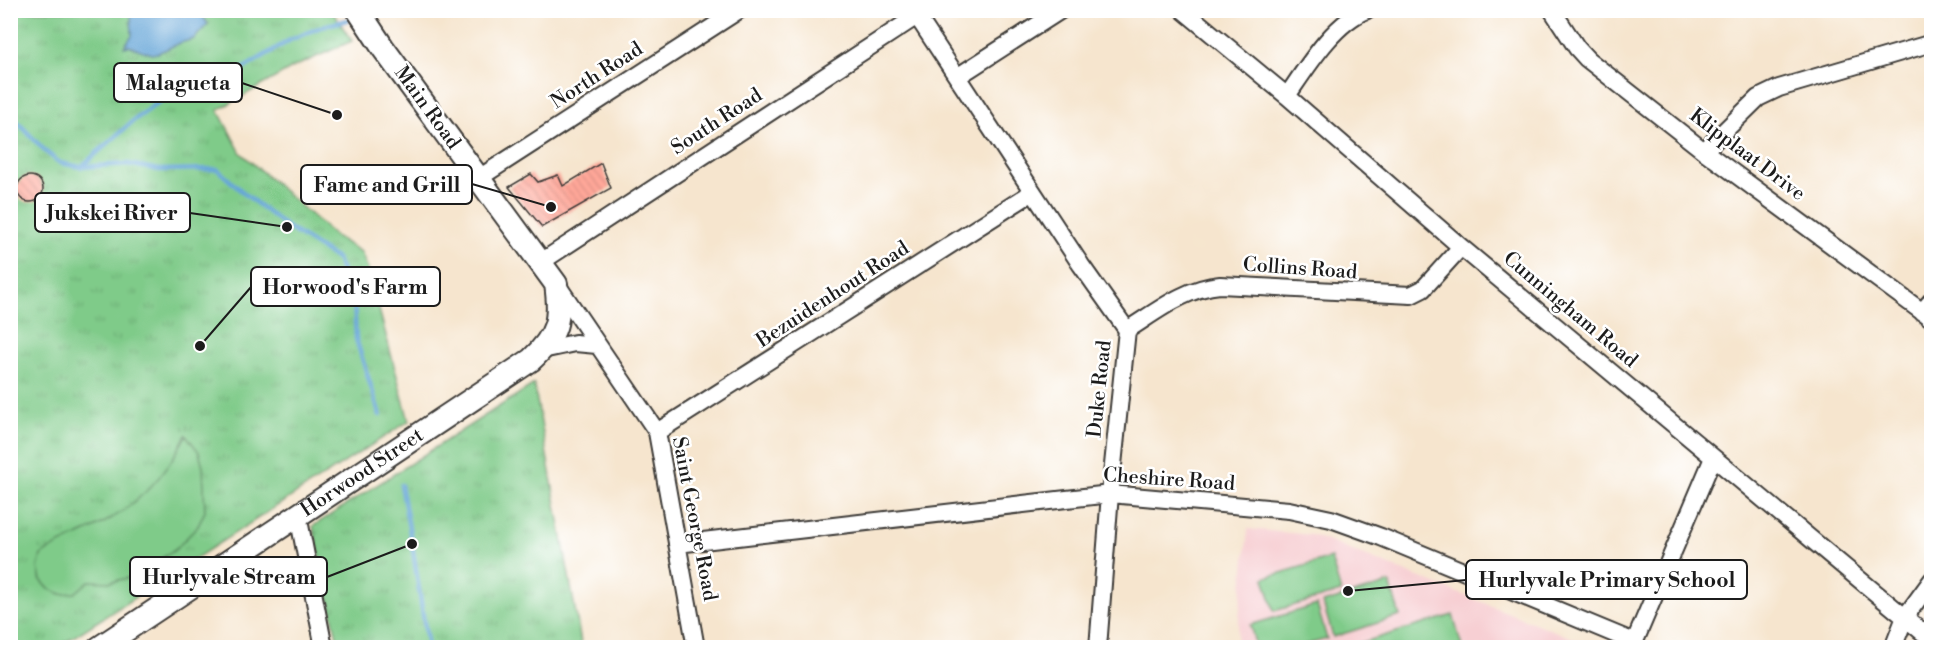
<svg xmlns="http://www.w3.org/2000/svg" width="1942" height="658" font-family="'Libre Bodoni',serif">
	<style>
		.built { fill: #f7cfd3 }
		.park { fill: url(#park-tufts); stroke: #4e7452; stroke-width: 1.5 }
		.pitch { fill: #7fcb89; stroke: #4e7452; stroke-width: 1.5 }
		.water { fill: #64a4d7; stroke: #40607a; stroke-width: 1.5 }
		.lines { fill: none; stroke-linecap: round; stroke-linejoin: round }
		.stream { stroke: #64a4d7; stroke-width: 4.5 }
		.building { fill: url(#building-back-hatch) }
		.street-casing { stroke: #3d3a37; stroke-width: 20 }
		.secondary-casing { stroke: #3d3a37; stroke-width: 26 }
		.street { stroke: #fff; stroke-width: 16 }
		.secondary { stroke: #fff; stroke-width: 22 }
		.labels { text-anchor: middle; dominant-baseline: central; stroke-width: 5; stroke-linejoin: round; paint-order: stroke }
		.street-label { font-size: 20px; fill: #1c1c1c; stroke: #fff }
		.leader { fill: none; stroke: #1c1c1c; stroke-width: 2 }
		.callout-dot { fill: #1c1c1c; stroke: #fff; stroke-width: 2 }
		.callout { fill: #fff; stroke: #1c1c1c; stroke-width: 2 }
		.callout-label { font-size: 21px; text-anchor: middle; font-weight: bold; fill: #1c1c1c }
	</style>
	<defs>
		<pattern id="park-tufts" width="24" height="20" patternUnits="userSpaceOnUse" patternTransform="scale(1.5)"><rect width="24" height="20" fill="#7fcb89"/><path d="M3 7l-1-3M5 7V3M7 7l1-3M15 17l-1-3M17 17v-4M19 17l1-3" fill="none" stroke="#6dae76"/></pattern>
		<pattern id="building-back-hatch" width="6" height="6" patternUnits="userSpaceOnUse" patternTransform="scale(1.5)"><rect width="6" height="6" fill="#ffa799"/><path d="M-1 5l2 2M0 0l6 6M5-1l2 2" fill="none" stroke="#da8f83"/></pattern>
	</defs>
	<rect width="100%" height="100%" fill="#fff"/>
	<filter id="ink" filterUnits="userSpaceOnUse"><feTurbulence type="fractalNoise" baseFrequency=".0167" numOctaves="2"/><feDisplacementMap in="SourceGraphic" scale="12" xChannelSelector="R" yChannelSelector="G"/><feConvolveMatrix kernelMatrix="1 2 1 2 8 2 1 2 1" color-interpolation-filters="sRGB"/></filter>
	<filter id="wash" filterUnits="userSpaceOnUse"><feTurbulence type="fractalNoise" baseFrequency=".008" numOctaves="4" result="noise"/><feDisplacementMap in="SourceGraphic" scale="24" xChannelSelector="R" yChannelSelector="G"/><feGaussianBlur stdDeviation="1.35" result="paint"/><feColorMatrix in="noise" values="0 0 0 0 0 0 0 0 0 0 0 0 0 0 0 0 0 1.4 0 .05"/><feComposite in="paint" operator="in"/></filter>
	<g filter="url(#wash)">
		<rect width="100%" height="100%" fill="#f6e5ce"/>
		<path class="built" d="M1248,529L1312,535L1595,647L1236,648Z"/>
		<path class="park" d="M10,11H332L352,41L294,67L218,110L241,153L336,237L361,252L369,272L409,421L58,647H11Z
			M534,384L582,647H339L313,526Z"/>
		<path class="pitch" d="M186,435L199,452L203,466L205,511L198,526L175,550L132,577L110,582L89,581L75,593L61,594L49,589L41,580L38,568L41,555C58,543 77,537 96,527C136,507 166,476 186,435Z
			M1331,558L1341,592L1274,611L1264,578Z
			M1390,583L1400,616L1333,637L1323,603Z
			M1317,605L1327,639L1297,647H1256L1250,625Z
			M1453,615L1462,647H1347Z"/>
		<path class="water" d="M136,11C142,10 145,14 150,14C161,16 170,11 181,15L185,11H199L208,24L194,39L180,43L158,53L152,54L129,46L124,47L132,35L131,16Z"/>
		<g class="lines">
			<path class="stream" d="M370,15L384,10
				M10,114L46,152L60,163L81,167L133,121L163,99L205,92L290,40L323,26L356,18
				M81,167L128,164L159,170L217,169L246,195L287,227L337,259L354,301L356,339L380,415
				M401,485L412,544L428,648"/>
		</g>
		<g id="blocks">
			<path class="building" d="M601,163L611,188L542,227L509,187L531,174L538,182L558,175L563,186Z
				M17 189a13 13 0 1 1 26 0a13 13 0 1 1-26 0Z"/>
		</g>
	</g>
	<g filter="url(#ink)">
		<use href="#blocks" fill-opacity="0" stroke="#3d3a37" stroke-width="1.5"/>
		<g class="lines">
			<g class="street-casing">
				<path id="street" d="M913,10L1081,265L1127,330L1110,494L1098,648
					M1183,10L1287,96L1461,247L1932,640
					M1552,10L1577,48L1587,59L1704,151L1932,319
					M957,77L1061,10
					M1287,96C1307,67 1334,22 1367,10
					M1704,151L1758,98L1779,88L1932,43
					M479,178L739,10
					M541,262L917,16
					M558,286L657,432L696,648
					M1922,312L1932,300
					M1127,330C1156,312 1185,288 1220,285L1411,295L1423,289L1461,247
					M542,350L575,343L597,345
					M657,432L1033,192
					M298,515L324,648
					M677,544L1110,494L1289,510L1331,519L1381,537L1634,642
					M1632,648L1713,458
					M1893,648L1905,617L1932,580"/>
			</g>
			<g class="secondary-casing">
				<g id="secondary">
					<path id="s1" d="M99,648L531,360C558,335 561,319 556,284L383,48L358,10"/>
				</g>
			</g>
			<use href="#street" class="street"/>
			<use href="#secondary" class="secondary"/>
		</g>
	</g>
	<g class="labels">
		<g class="street-label">
			<text transform="translate(597 76) rotate(-33)">North Road</text>
			<text transform="translate(427 108) rotate(54)">Main Road</text>
			<text transform="translate(717 122) rotate(-33)">South Road</text>
			<text transform="translate(1747 155) rotate(37)">Klipplaat Drive</text>
			<text transform="translate(1300 269) rotate(4)">Collins Road</text>
			<text transform="translate(833 295) rotate(-33)">Bezuidenhout Road</text>
			<text transform="translate(1570 310) rotate(40)">Cunningham Road</text>
			<text transform="translate(1100 389) rotate(-84)">Duke Road</text>
			<text stroke="none"><textPath href="#s1" startOffset="316">Horwood Street</textPath></text>
			<text transform="translate(1169 480) rotate(4)">Cheshire Road</text>
			<text transform="translate(694 519) rotate(79)">Saint George Road</text>
		</g>
	</g>
	<path class="leader" d="M337 115L242 83M551 207L472 184M287 227L190 213M200 346L251 287M412 544L327 577M1348 591L1466 580"/>
	<g class="callout-dot">
		<circle cx="337" cy="115" r="6"/>
		<circle cx="551" cy="207" r="6"/>
		<circle cx="287" cy="227" r="6"/>
		<circle cx="200" cy="346" r="6"/>
		<circle cx="412" cy="544" r="6"/>
		<circle cx="1348" cy="591" r="6"/>
	</g>
	<g class="callout">
		<rect x="114" y="63" width="128" height="39" rx="6"/>
		<rect x="301" y="165" width="171" height="39" rx="6"/>
		<rect x="35" y="193" width="155" height="39" rx="6"/>
		<rect x="251" y="267" width="189" height="39" rx="6"/>
		<rect x="130" y="557" width="197" height="39" rx="6"/>
		<rect x="1466" y="560" width="281" height="39" rx="6"/>
	</g>
	<g class="callout-label">
		<text x="178" y="90">Malagueta</text>
		<text x="387" y="192">Fame and Grill</text>
		<text x="112" y="220">Jukskei River</text>
		<text x="345" y="294">Horwood's Farm</text>
		<text x="229" y="584">Hurlyvale Stream</text>
		<text x="1607" y="587">Hurlyvale Primary School</text>
	</g>
	<rect width="1942" height="658" fill="none" stroke="#fff" stroke-width="36"/>
</svg>
